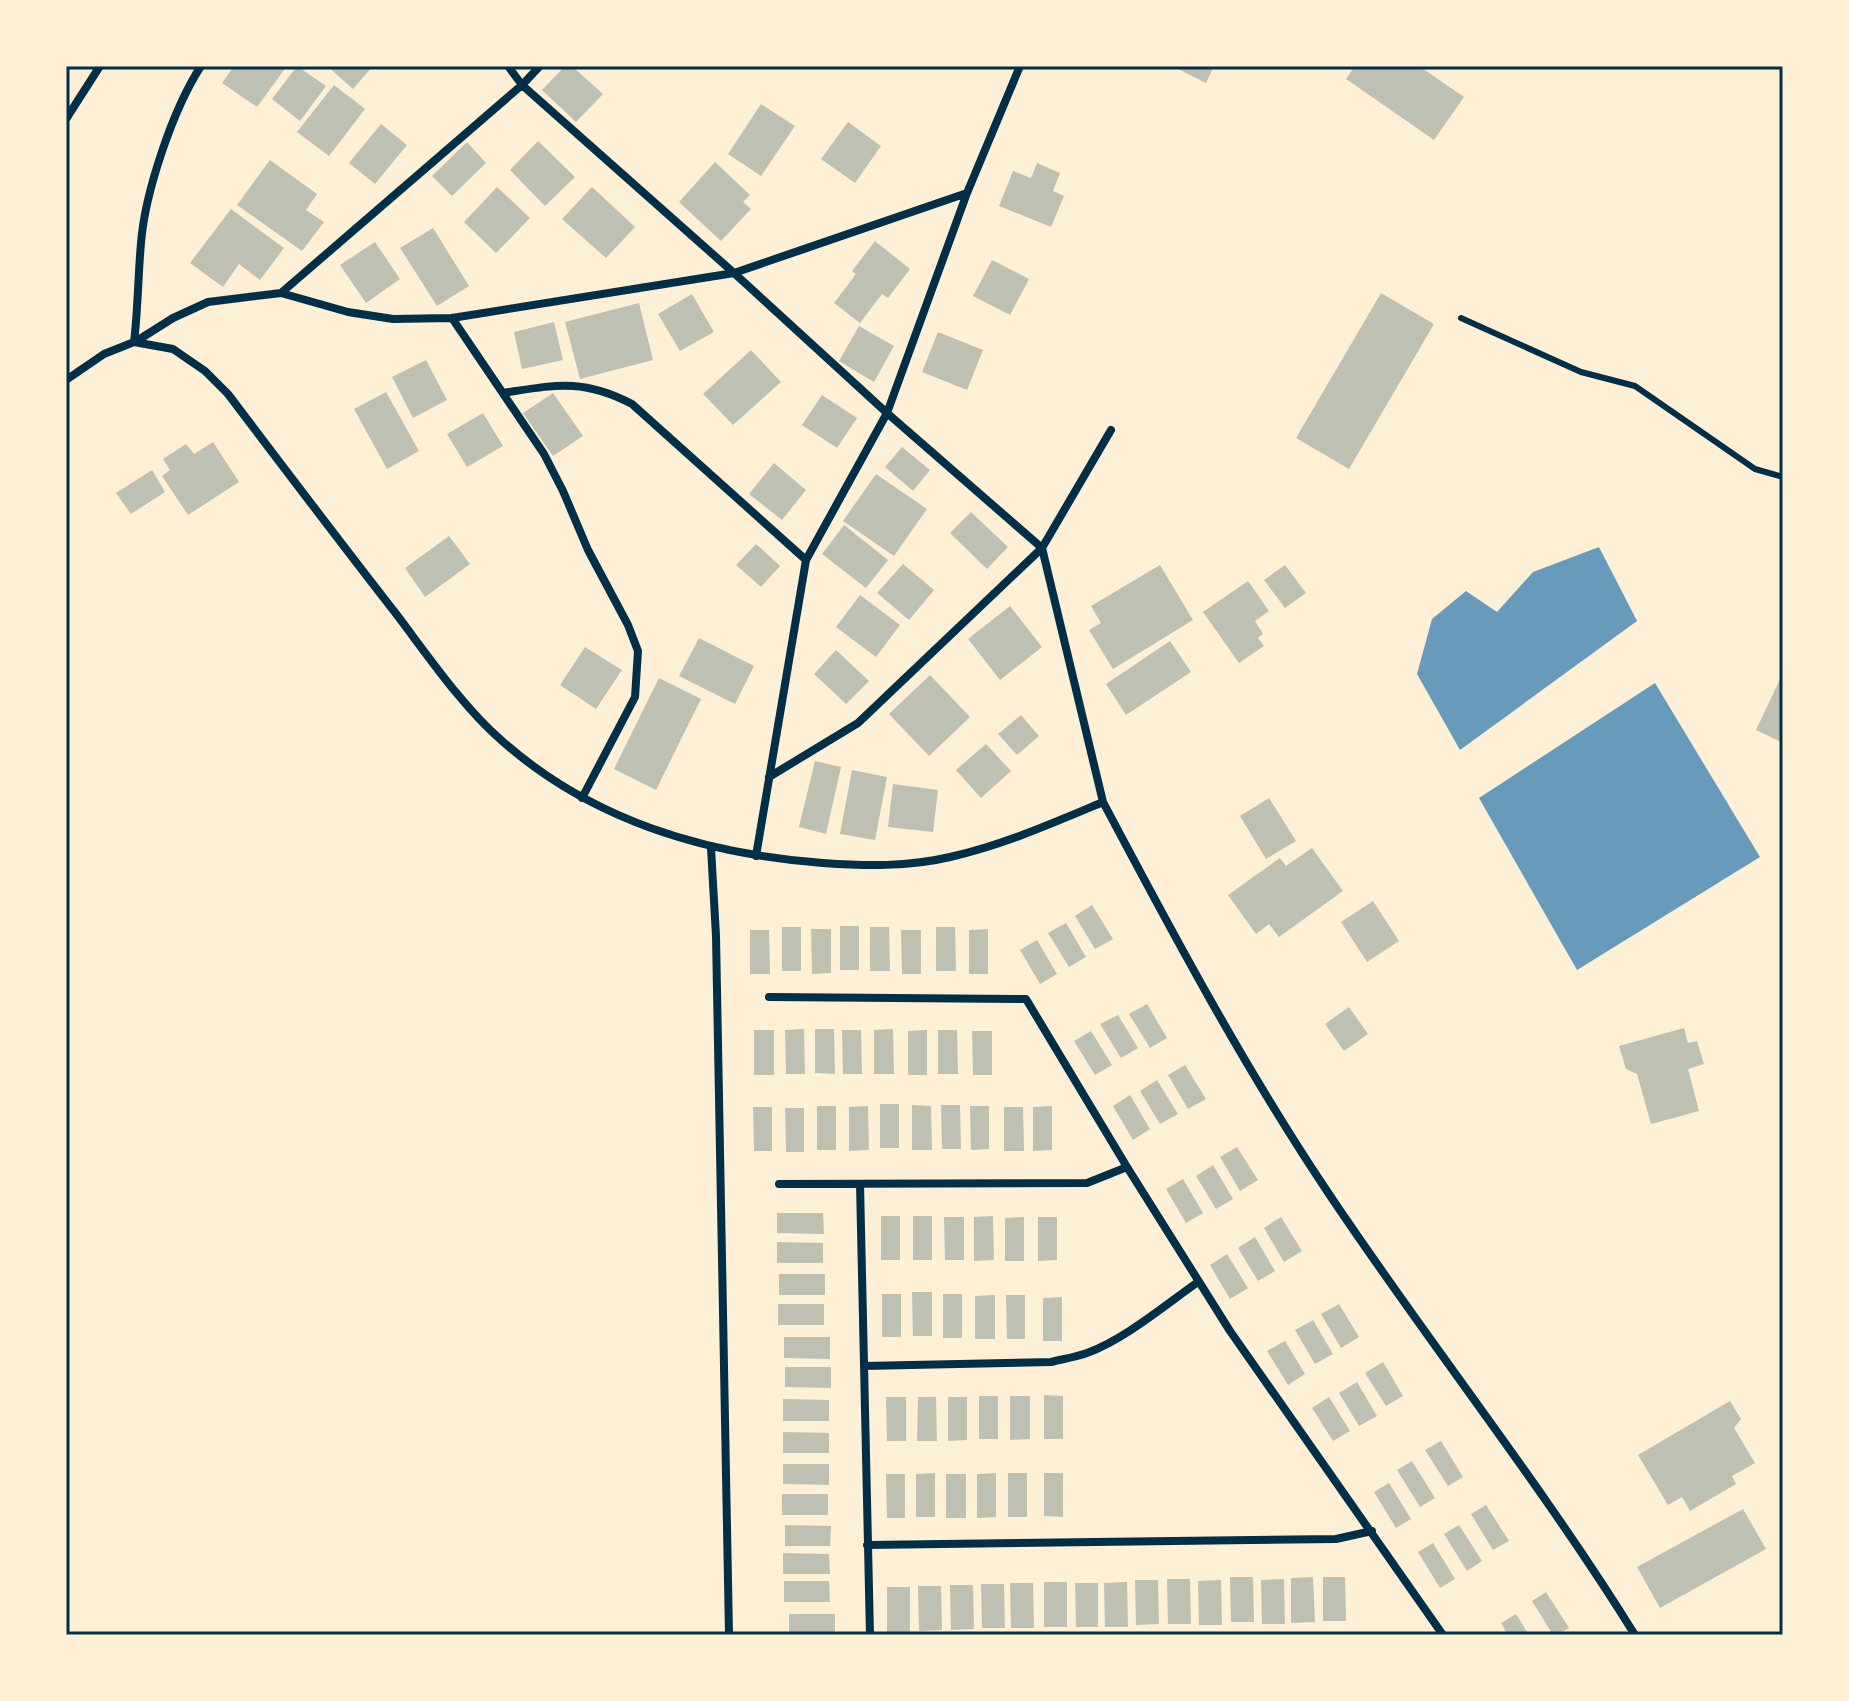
<svg xmlns="http://www.w3.org/2000/svg" width="1849" height="1701" font-family="Quicksand,sans-serif">
	<style>
		.water { fill: #669bbc }
		.building { fill: #bec0b2 }
		.lines { fill: none; stroke-linecap: round; stroke-linejoin: round }
		.service { stroke: #003049; stroke-width: 6 }
		.minor { stroke: #003049; stroke-width: 8 }
		.neatline { fill: none; stroke: #003049; stroke-width: 3 }
	</style>
	<rect width="100%" height="100%" fill="#fdf0d5"/>
	<path class="water" d="M1599,547L1637,621L1460,750L1417,674L1432,619L1466,591L1497,612L1533,572Z
		M1655,683L1760,857L1577,970L1479,798Z"/>
	<path class="building" d="M234,66H287L257,107L222,83Z
		M297,66L326,86L300,121L272,99Z
		M327,66H373L353,89Z
		M565,66H572L603,94L576,122L542,90Z
		M1172,66H1214L1206,83Z
		M1355,66H1419L1464,97L1434,140L1346,79Z
		M334,85L365,109L329,156L297,132Z
		M761,104L795,126L761,176L728,154Z
		M848,122L881,146L855,183L821,159Z
		M381,124L407,145L375,184L349,163Z
		M538,141L575,177L545,206L510,170Z
		M467,142L486,163L452,196L432,176Z
		M270,160L317,194L306,210L324,222L302,251L237,205Z
		M715,162L750,195L743,202L751,209L721,241L679,202Z
		M1037,163L1060,173L1053,191L1064,196L1051,227L999,206L1013,171L1031,178Z
		M497,187L530,218L496,253L464,222Z
		M592,187L635,227L606,258L562,219Z
		M231,209L284,248L260,280L239,264L223,287L190,263Z
		M433,228L469,286L437,306L400,248Z
		M875,241L910,269L888,298L882,294L860,323L834,303L856,274L852,271Z
		M375,242L400,279L366,303L340,265Z
		M992,260L1029,279L1010,315L973,296Z
		M1381,293L1434,324L1349,469L1296,438Z
		M692,294L714,332L680,351L658,314Z
		M639,303L653,360L580,379L565,322Z
		M554,322L563,360L522,369L514,332Z
		M859,326L894,346L874,382L839,361Z
		M938,332L983,350L967,390L922,372Z
		M751,350L781,382L733,425L703,394Z
		M426,360L447,400L413,418L392,377Z
		M386,392L419,451L387,469L354,409Z
		M553,393L583,436L553,456L523,413Z
		M822,395L857,418L837,448L802,425Z
		M483,413L503,446L467,467L447,434Z
		M213,442L239,482L188,515L162,476L170,470L163,459L186,444L194,454Z
		M902,447L930,470L913,491L885,467Z
		M774,463L806,490L782,520L749,494Z
		M152,470L165,492L131,514L116,493Z
		M876,474L927,509L894,556L843,521Z
		M971,512L1008,547L987,569L950,533Z
		M844,525L888,560L866,588L822,554Z
		M449,536L470,564L425,597L405,568Z
		M756,544L780,566L761,587L736,565Z
		M903,564L934,590L909,620L877,593Z
		M1160,565L1193,620L1113,669L1089,630L1101,623L1091,606Z
		M1285,565L1306,593L1285,608L1264,580Z
		M1248,581L1269,611L1255,621L1263,634L1258,638L1264,646L1239,663L1203,612Z
		M860,595L900,625L876,657L836,627Z
		M1010,606L1042,647L1000,680L968,639Z
		M699,638L754,666L735,704L679,676Z
		M1170,641L1191,672L1126,715L1106,684Z
		M585,647L622,670L596,709L560,685Z
		M836,650L869,681L846,704L814,674Z
		M1783,673V743L1756,730Z
		M930,675L970,717L929,756L889,714Z
		M659,678L701,699L656,790L614,769Z
		M1021,715L1039,736L1017,755L998,734Z
		M986,744L1011,771L981,798L956,770Z
		M815,761L841,767L826,834L799,827Z
		M852,770L887,777L875,840L840,834Z
		M893,784L938,790L933,832L888,827Z
		M1269,798L1296,841L1266,859L1240,816Z
		M1312,848L1343,891L1279,937L1269,924L1256,934L1228,895L1280,858L1286,866Z
		M1373,901L1399,941L1367,962L1341,922Z
		M1092,905L1113,939L1095,949L1075,916Z
		M1066,923L1086,957L1069,967L1048,933Z
		M840,926H859V970H840Z
		M782,927H801V971H782Z
		M870,927H889L890,971H870Z
		M936,927H955L956,971H936Z
		M811,929H831V973L812,974Z
		M988,929V974H969V930Z
		M750,930H769L770,974H750Z
		M901,930H921V974H902Z
		M1037,940L1057,974L1040,984L1020,950Z
		M1147,1004L1167,1038L1150,1048L1129,1014Z
		M1349,1007L1368,1034L1344,1051L1325,1024Z
		M1118,1015L1138,1048L1121,1058L1100,1024Z
		M1684,1028L1688,1043L1697,1041L1704,1064L1688,1069L1699,1111L1651,1124L1637,1074L1626,1069L1619,1046Z
		M804,1029L805,1074H786L785,1030Z
		M815,1029H834L835,1074L815,1073Z
		M893,1029L894,1074H874V1030Z
		M754,1030H774V1075H754Z
		M842,1030H861L862,1074H843Z
		M927,1030V1075H908V1031Z
		M938,1030H957L958,1074H938Z
		M972,1031H992V1075H973Z
		M1091,1031L1112,1065L1095,1075L1074,1041Z
		M1185,1065L1206,1099L1188,1109L1168,1075Z
		M1157,1080L1178,1114L1160,1124L1140,1091Z
		M1130,1095L1150,1129L1133,1140L1113,1106Z
		M880,1104H899V1148H880Z
		M912,1105L931,1106L932,1150H912Z
		M941,1105H960L961,1149H942Z
		M817,1106H836V1150H817Z
		M868,1106L869,1150L849,1151V1107Z
		M970,1106H989V1149L971,1150Z
		M1052,1106V1150L1033,1151V1107Z
		M753,1107H772V1151H754Z
		M1004,1107H1023L1024,1151H1004Z
		M785,1108H804V1152H786Z
		M1237,1147L1258,1180L1240,1191L1220,1157Z
		M1213,1165L1233,1199L1216,1209L1196,1176Z
		M1183,1179L1203,1213L1186,1223L1166,1189Z
		M777,1213H823L824,1234L777,1233Z
		M881,1216H900V1260H881Z
		M913,1216H932V1260H913Z
		M993,1216L994,1260L974,1261V1217Z
		M944,1217H964V1260H945Z
		M1024,1217V1261H1005V1218Z
		M1038,1217H1057V1260L1038,1261Z
		M1281,1217L1302,1251L1284,1262L1264,1228Z
		M1255,1237L1275,1271L1258,1281L1238,1248Z
		M777,1242L823,1243V1263H777Z
		M1227,1254L1248,1288L1230,1299L1210,1265Z
		M779,1274H825V1295H779Z
		M912,1292H932V1336H913Z
		M882,1294H901V1337H882Z
		M943,1294H962V1338H943Z
		M995,1295V1339H975V1296Z
		M1006,1295H1025V1339H1007Z
		M1062,1297V1341H1043V1298Z
		M778,1304H824V1325H778Z
		M1339,1304L1359,1337L1341,1348L1321,1314Z
		M1313,1320L1333,1354L1315,1364L1295,1330Z
		M784,1337H830V1359L784,1358Z
		M1285,1341L1305,1374L1288,1385L1267,1351Z
		M1383,1362L1403,1396L1386,1406L1365,1373Z
		M785,1367H831V1388L785,1387Z
		M1357,1382L1377,1416L1359,1426L1339,1393Z
		M1044,1395L1063,1396V1439H1044Z
		M979,1396H998V1439H979Z
		M1010,1396H1030V1439L1010,1440Z
		M886,1397H906V1441H887Z
		M918,1397H936L937,1441H917Z
		M948,1397H967V1440L948,1441Z
		M1329,1397L1350,1431L1333,1441L1312,1408Z
		M783,1399L829,1400V1421H783Z
		M1730,1401L1741,1419L1734,1428L1755,1463L1732,1476L1736,1484L1690,1511L1682,1497L1668,1505L1638,1455Z
		M783,1432L829,1433V1453H783Z
		M1441,1441L1463,1477L1448,1486L1425,1450Z
		M1412,1461L1435,1498L1420,1507L1397,1470Z
		M783,1464H829V1485L783,1484Z
		M935,1473V1517H916V1474Z
		M996,1473V1517L977,1518V1474Z
		M1008,1473H1027V1517H1008Z
		M1044,1473H1063V1517L1044,1516Z
		M886,1474H905V1518H887Z
		M946,1474H966V1518H946Z
		M1389,1483L1411,1519L1396,1528L1374,1492Z
		M782,1494H828V1515H782Z
		M1486,1505L1509,1541L1493,1550L1471,1514Z
		M1743,1509L1766,1549L1660,1608L1637,1567Z
		M785,1525L831,1526L830,1546H785Z
		M1459,1525L1482,1561L1467,1571L1444,1534Z
		M1433,1543L1455,1579L1440,1588L1418,1552Z
		M783,1553L829,1554L830,1574H783Z
		M1230,1577H1253L1254,1622H1231Z
		M1313,1577L1315,1622L1291,1623V1578Z
		M1323,1577H1345L1346,1621H1323Z
		M1167,1579H1190L1191,1624H1168Z
		M1284,1579L1285,1624H1262L1261,1580Z
		M1135,1580H1158L1159,1624L1136,1625Z
		M1221,1580L1222,1625H1199L1198,1581Z
		M784,1581H829L830,1602H784Z
		M1044,1582H1067V1627H1044Z
		M1127,1582L1128,1627H1105L1104,1583Z
		M1010,1583H1033L1034,1628H1011Z
		M1075,1583H1098V1627H1076Z
		M981,1584H1004L1005,1628H982Z
		M950,1585H973L974,1629L951,1630Z
		M918,1586H941L942,1630L919,1631Z
		M887,1587H910V1632H887Z
		M1546,1592L1569,1628L1557,1635H1553L1532,1601Z
		M789,1614H835V1635L789,1634Z
		M1516,1614L1529,1635H1508L1501,1623Z"/>
	<g class="lines">
		<path class="service" d="M1461,318L1581,372L1635,386L1755,469L1783,477"/>
		<path class="minor" d="M508,66L522,85L734,273L887,413L1042,548L1103,802
			M66,119L100,66
			M281,293L522,85L540,66
			M452,318L544,454L563,491L588,550L628,625L638,651L635,697L582,798
			M134,342C138,309 138,276 141,243C145,192 173,109 201,66
			M135,342L173,318L208,302L281,293L348,312L393,319L452,318L734,273L967,193
			M66,380L104,354L134,342L173,349L205,371L228,394C284,468 340,542 397,615C428,656 463,707 501,740C592,821 705,854 823,863C865,866 908,867 950,857C1003,845 1053,823 1103,802C1173,934 1244,1067 1327,1191C1427,1341 1540,1482 1635,1635
			M503,393C555,385 583,378 632,404L806,560
			M769,777L858,723L1042,548L1111,430
			M711,848L716,936L729,1635
			M756,856L806,560L887,413L967,193L1020,66
			M769,997L1026,999L1127,1167L1230,1331L1443,1635
			M779,1184L1087,1183L1127,1167
			M860,1184L870,1635
			M864,1366L1051,1362C1063,1359 1076,1357 1087,1353C1125,1339 1165,1305 1198,1282
			M867,1545L1336,1539L1372,1531"/>
	</g>
	<rect width="1849" height="1701" fill="none" stroke="#fdf0d5" stroke-width="136"/>
	<rect x="68" y="68" width="1713" height="1565" class="neatline"/>
</svg>
